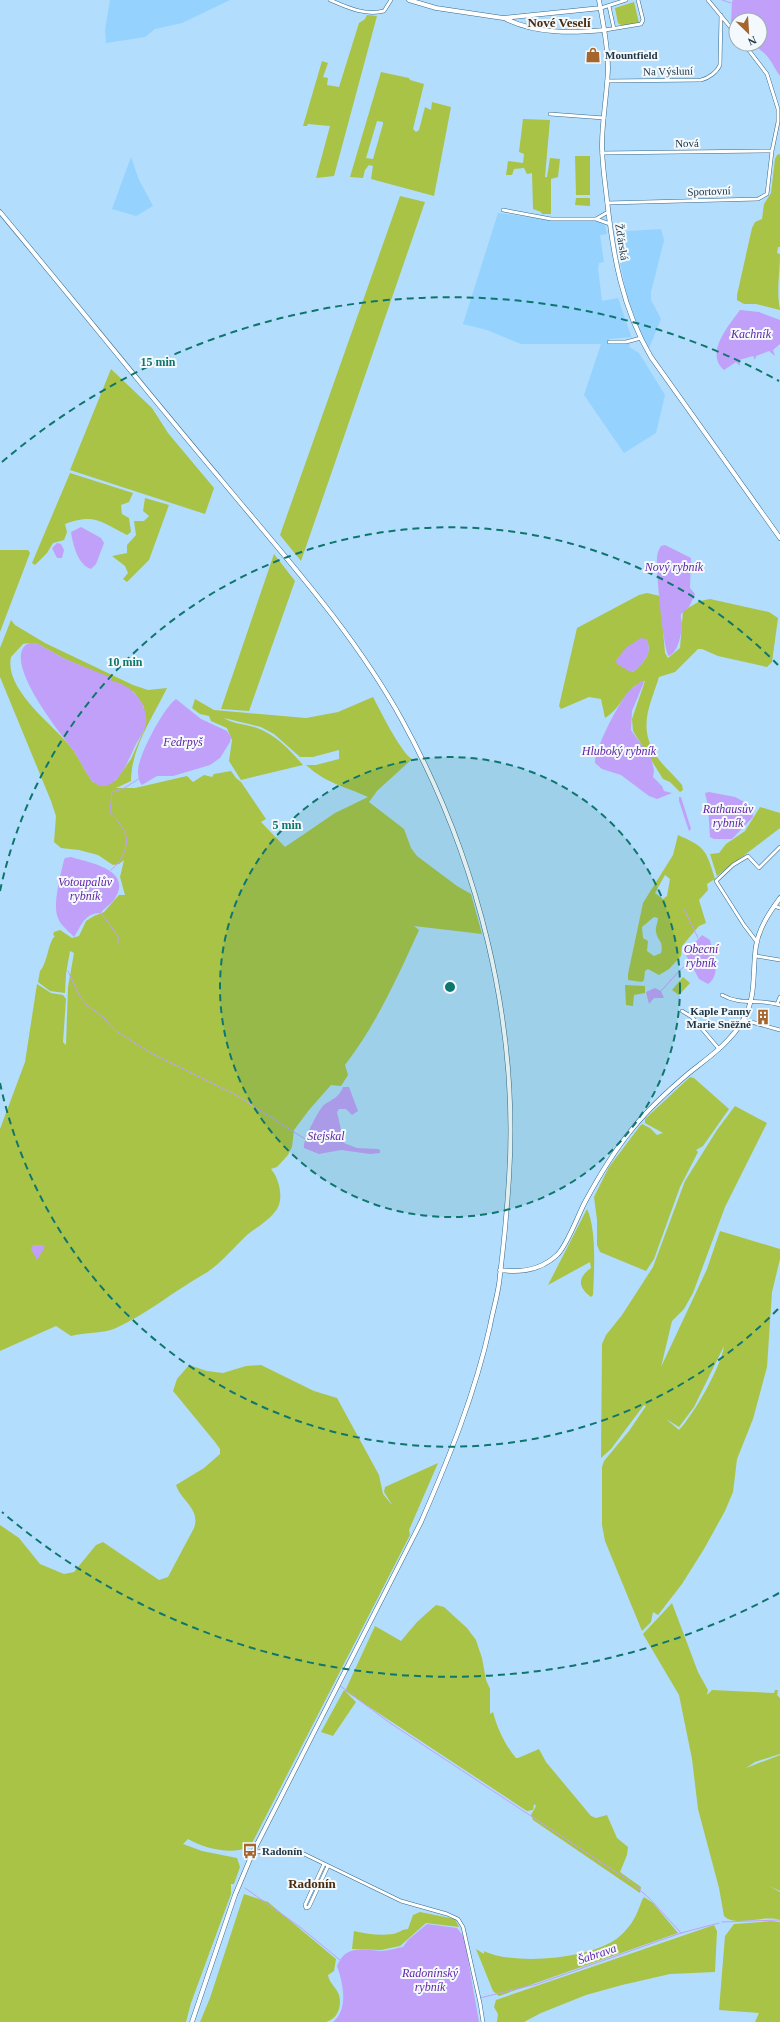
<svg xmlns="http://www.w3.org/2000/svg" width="780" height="2022" font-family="Georgia,serif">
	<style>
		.built { fill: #95d2fe }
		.green { fill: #a9c346; fill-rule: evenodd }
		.water { fill: #c0a0f9 }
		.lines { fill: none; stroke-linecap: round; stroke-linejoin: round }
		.stream { stroke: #c0a0f9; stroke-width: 1 }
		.street-casing { stroke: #35688a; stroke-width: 4 }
		.secondary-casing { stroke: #35688a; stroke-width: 5 }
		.street { stroke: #fff; stroke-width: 3 }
		.secondary { stroke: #fff; stroke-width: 4 }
		.ring { fill: none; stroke: #0f766e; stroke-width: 2; stroke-dasharray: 7 5 }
		.labels { text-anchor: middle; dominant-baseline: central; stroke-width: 4; stroke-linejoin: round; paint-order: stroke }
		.poi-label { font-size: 11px; font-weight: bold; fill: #213746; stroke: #f3f9fd; text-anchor: start }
		.street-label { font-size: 11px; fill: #213746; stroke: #f3f9fd }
		.water-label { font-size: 12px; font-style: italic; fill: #6325a5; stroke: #f3f9fd }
		.quarter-label { font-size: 13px; font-weight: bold; fill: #492b0f; stroke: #f3f9fd }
		.centre { fill: #0f766e; stroke: #f3f9fd; stroke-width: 2 }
		.ring-label { font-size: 12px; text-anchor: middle; font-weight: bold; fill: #0f766e; stroke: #f3f9fd; stroke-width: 4; stroke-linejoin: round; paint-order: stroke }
	</style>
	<rect width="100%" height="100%" fill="#b3ddfc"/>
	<path class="built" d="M110,0H230L182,23L155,29L145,37L106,43L105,30Z
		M131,157L139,180L153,206L136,216L112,209Z
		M498,213L551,220H595L605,225L607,234L600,235L604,262L599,263L598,269L602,301L618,298L631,336V337L609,339V343L630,344L629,347L639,353L665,395L656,433L624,453L584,395L601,344H521L487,330L463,324Z
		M661,229L664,240L651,292V300L661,319L649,348L646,346L627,297L614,232Z"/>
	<path class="green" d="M634,2L639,23L623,26L618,23L615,8Z
		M367,15L377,16L334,176L316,178L330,126L308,124L307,126H303L322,61L328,63L323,77L328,78L327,85L339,87L359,23L365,19Z
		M381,72L409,78L410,80L424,84L413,129L416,132L419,130L425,107L431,110L432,102L451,107L434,196L371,179L373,166L369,165L365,170L363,178L350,177ZM377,121L383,122V124L373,159L366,158Z
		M523,119L550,120L545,177H547L550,158L560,159L558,177L551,179V214H542L541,212L533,209L532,173L527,174L524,168L514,169L512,175H506L508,161L523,163L524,154L519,152Z
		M780,154V247H778L777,253L780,254C780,274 776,290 780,310L756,304H744L737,300V295L752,228L755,222L762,219L764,204L771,193L775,159L777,155Z
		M575,156H590V195H576Z
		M400,196L425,202L301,561L280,535Z
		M576,198H590V206L575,205Z
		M111,369L152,408L168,433L214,488L205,514L70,470Z
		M70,473L133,493L129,502L121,505L122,514L129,518L131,532L127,535C101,522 95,513 65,524L67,532L64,540L53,543L47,553L35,565L32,563Z
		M145,498L169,505L149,560L127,582L123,579L128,573L125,566L112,556L127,553V545L136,535L134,521H144L149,516L143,511Z
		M0,550H28L30,553L0,632Z
		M274,554L295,581L249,711L221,709Z
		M647,593L660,596L665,653L668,658L680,648L683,611L700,601L710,599L769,612L778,618L772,662L767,667L718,656L702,649H698L675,672L659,677C650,706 637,727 657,757C664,767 674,775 682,785L683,790L680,792L670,782L663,779L633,731L632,719L645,681C625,687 623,707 605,718L601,699L589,697L561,709L559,706L577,628L639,595ZM646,639C654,653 643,663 633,672L626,669Z
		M11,620L15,625L45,643L133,685L148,690L167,688C153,717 131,748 131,781L116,788H135L187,776L193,782L204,775L212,777L214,774L231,771L236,778L241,782L266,819L261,822L285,847L335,813L368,797C344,786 327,784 306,765H316L339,759V750L313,757H300L274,734L261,727L224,718C233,724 246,724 257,728C275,734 291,751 303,765L241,780L229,761L232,740L227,728L211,721L209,716L200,714L192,708L195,699L214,710L306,718L338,712L373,697C380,710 401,753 412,759L377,791L369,802L404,829L411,848L417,856L457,886L471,894L482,934L414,926L419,930C398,976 376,1025 345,1065L348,1075L341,1086L331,1085L309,1110L294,1130L292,1147L288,1155L277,1167L271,1169C279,1178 284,1198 277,1209C270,1220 257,1227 247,1235C234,1247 219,1266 204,1274C174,1291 147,1314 116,1328C103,1334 85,1332 71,1336L56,1326L0,1351V1129L25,1062L37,984L51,993L63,995L66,999L63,1042L66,1045L68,987L74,953L70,951L66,974L65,993L50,991L38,982L40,971C48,962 48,942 55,936L53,935L54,932L60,930L72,938L79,936L86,921L94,916L104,912L119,895H125L120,877L124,860L119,864L113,865L98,855L79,850L61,848L54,842L56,816L51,801L0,677V648ZM29,643H36L65,659L111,679V681L134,692L144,707V730L131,759L116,780L108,784L93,782C84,771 79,757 70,746C52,724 4,689 11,657L23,644Z
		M760,807L780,813V828L717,876L710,854L719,853L726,844L745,831Z
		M678,835C705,847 706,849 715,879L707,884L708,890L699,900L706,923L699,926L682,946L681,956L669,969L659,975L648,969L645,971L644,980L642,982L628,980V974L643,903L673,855ZM665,875L670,879L667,896L663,899L655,893ZM654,917L658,918C658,923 655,927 656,932C658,942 664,941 661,953L654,956L647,951L648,941L643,938L642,927Z
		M683,977L690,983L679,995L672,990Z
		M625,985L645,986V993L634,995L633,1006L626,1005Z
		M690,1077L694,1078L729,1109L703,1146L696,1150L698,1152L680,1187L654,1259L646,1271L600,1252L597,1245V1220L594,1197L609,1167L640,1126L642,1124L650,1128L657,1135L663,1133L645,1123V1119Z
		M735,1106L767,1123L725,1207L693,1293L684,1309L672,1321L661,1367L707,1269L720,1231L780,1249V1259L772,1292L767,1367L753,1419L737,1459L733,1492L725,1511L704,1549L682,1584L658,1615L653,1612L651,1622L642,1631L605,1541L602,1525V1467L604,1461L629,1431L646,1406L644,1405L611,1449L601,1458L602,1344L606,1335L622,1315L653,1267L685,1181L717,1130ZM724,1346C721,1367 694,1414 679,1430L666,1419L679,1427L694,1407Z
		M587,1209C597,1230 594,1273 593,1295L591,1297C578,1287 577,1278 591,1268L590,1262L548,1285Z
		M189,1365L207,1371L223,1373L246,1366L261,1365L314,1391L337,1398L379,1475L383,1494L393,1506L384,1492L385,1487L438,1463L409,1530L410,1535L250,1847C231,1855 206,1849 188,1839L183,1844L202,1851L237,1858L240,1867L234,1884H231V1894L191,2003L186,2022H0V1525L19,1538L40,1564L64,1574L74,1572L96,1545L103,1542L159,1580L168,1577L194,1528C201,1509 181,1501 176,1485L204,1468L220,1454V1449L215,1442L173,1391L177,1379Z
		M672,1603L698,1672L708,1690L707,1695L712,1690L774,1693L775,1690H778L777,1695L780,1698V1754L755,1762L746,1768L780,1755V1891L769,1886L780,1892V1920C764,1914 736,1928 724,1916L719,1888L698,1809L692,1759L679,1695L643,1634Z
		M436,1605L444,1607L467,1628L476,1640L482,1658L486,1680L490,1689V1714L493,1712C497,1728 505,1745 516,1758H518L539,1749L546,1762L591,1816L596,1818L607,1815L617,1838L628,1847L627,1855L620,1872L641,1887L640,1893L533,1820L531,1815L536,1806L534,1804L533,1810L527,1811L345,1691L375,1626L401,1641L417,1622Z
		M344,1690L356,1702L333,1736L321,1732Z
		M244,1894L268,1902L336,1959L334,1971L328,1975C329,1983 337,1988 339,1995C342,2006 338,2019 326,2022H200L210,1998Z
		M644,1897L653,1903L678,1933L499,1996L493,1991L476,1949L484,1954V1951C514,1966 595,1959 620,1936C629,1928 635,1919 639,1908C641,1904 641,1901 644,1897Z
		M420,1912L455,1919L459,1927L426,1923L400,1946L381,1950L352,1949L354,1931C367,1934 380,1936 393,1934C399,1933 402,1929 408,1929L413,1915Z
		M772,1921L780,1922V2022H755L759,2013L719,2010L725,1936L734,1924Z
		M714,1925L717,1931L715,1972L670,1974L622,1985L586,1995L541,2013L524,2022H497L498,2014L494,2007L496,2000Z"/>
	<path class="water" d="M733,0H780V76C768,58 771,57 752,44H760V20H736V28L731,23L732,2Z
		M740,310L759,312L780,320V344L773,350L775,356L769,351L756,356L755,360L753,356L739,360L740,366L736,362L724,370C704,353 730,324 740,310Z
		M81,527L101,538L104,543L96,564L91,569C78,565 73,545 71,532Z
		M57,543L61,544L64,550L62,558H57L52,548Z
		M665,545L691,558L690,588L695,594L689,607L681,614C680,619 682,620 682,624C682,632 678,653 669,656C663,650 656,569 657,558C657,553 659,549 661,546Z
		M641,638L646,639C654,653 643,663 633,672L629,671L617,664L616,660L627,647Z
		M29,643H36L65,659L112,678L111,681C130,683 149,704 146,724C144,732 139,739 135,746C129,759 114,799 93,782C84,771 79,757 70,746C56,728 0,657 29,643Z
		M641,681L644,682L632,711L631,730L651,758L654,770L653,777L662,786L664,791L672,793L657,799L649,796L621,775L602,769L595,763C594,750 619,702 629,691C632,688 637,685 641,681Z
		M176,699L201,719L227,731L231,737L230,742L220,758L210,765L173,776H157L142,785C139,782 138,776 138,771C138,756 164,707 176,699Z
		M709,792L735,797L752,806L753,817L732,839H714L710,837L708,806L705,793Z
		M679,797H681L691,829L689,831L679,801Z
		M71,857C91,863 134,870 114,900C110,905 104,908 101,913C84,913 82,925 74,937C70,932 60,925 58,918C52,906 61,873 64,860L65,858Z
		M702,935L710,940C713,953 722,974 708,984L699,979L686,955L691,947Z
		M655,988L661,991L664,998H654L649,1004L646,992Z
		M343,1087H349L358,1111L352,1115L346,1109H339L337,1112L344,1143L357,1148L378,1149L380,1150V1153L370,1154L341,1150L319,1154L304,1148C302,1142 319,1108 325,1104C333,1099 339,1097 343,1087Z
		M33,1245H43L45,1247L37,1260L31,1249Z
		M427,1924L457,1928L464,1937L479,2022H333C349,2009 343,1983 337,1966C346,1944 362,1950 381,1951C388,1951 396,1948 403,1947L408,1940Z"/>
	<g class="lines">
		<path class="stream" d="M722,0L731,3
			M111,870C122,861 132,843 123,829C120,823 114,817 110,812L112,792L123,789L140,778
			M684,909L698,938
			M101,913L118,936V944
			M68,971L79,995L87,1005L103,1017L116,1031L151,1053L236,1095L305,1139
			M661,991L681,969L690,963
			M339,1685L390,1723L631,1882L651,1900L681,1933
			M245,1888L300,1927L340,1960
			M722,1922L780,1920
			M480,1998L537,1984L681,1933L719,1923"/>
		<g class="street-casing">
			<path id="street" d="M330,0C346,7 365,16 384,11L391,0
				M708,0L736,34
				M609,6L614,29
				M601,8L626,0
				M605,30L641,24L643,20L638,0
				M607,81L701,80C709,78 717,72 720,65L721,15
				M550,114L604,118
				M602,153L772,151
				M607,203L758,199L767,194L772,151L778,122V109L767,74L744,44
				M503,210L551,219H596L610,224
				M596,219L608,212
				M609,342H626L641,338
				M774,906L780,908
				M757,942L744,925L716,881L733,865L748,856L759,868L780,847
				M756,956L780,960
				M722,995C741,1006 759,998 780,1005
				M777,1004L780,997
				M682,1011L692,1017L719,1049
				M744,1020L780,1030
				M253,1852L284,1850L302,1853L401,1901L447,1914L458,1919L463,1927L480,2003L483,2022
				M324,1864L305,1905L306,1908L309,1907L328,1866"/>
		</g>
		<g class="secondary-casing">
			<path id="secondary" d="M409,0L436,8L503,18L601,8
				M599,0C603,23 608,45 608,69C607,95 602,120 602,145C602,163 605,182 607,200C613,255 622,308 651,357L780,538
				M506,19C537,34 572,33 605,30
				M0,212C75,302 148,393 223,482C286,558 354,633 402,720C478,858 519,1021 509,1178C507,1210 504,1243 500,1275C499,1292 493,1309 490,1326C475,1394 449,1458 421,1522L253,1852L235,1895L192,2022
				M500,1270C521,1273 541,1270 557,1255C567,1246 578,1215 585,1202C599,1176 614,1151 633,1128C650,1107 669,1090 689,1073C709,1057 731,1042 743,1020C757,997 752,972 756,946C759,928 769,913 780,898"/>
		</g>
		<use href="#street" class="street"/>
		<use href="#secondary" class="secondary"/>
	</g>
	<circle cx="450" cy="987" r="230" fill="#0f766e" fill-opacity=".12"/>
	<g class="ring">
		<circle cx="450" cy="987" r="230"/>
		<path d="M778 1309A460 460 0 0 1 0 1083M0 891A460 460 0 0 1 778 665"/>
		<path d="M779 1593A690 690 0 0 1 2 1512M2 462A690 690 0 0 1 779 381"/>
	</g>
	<defs>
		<g id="shop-bare" transform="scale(1.2)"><path d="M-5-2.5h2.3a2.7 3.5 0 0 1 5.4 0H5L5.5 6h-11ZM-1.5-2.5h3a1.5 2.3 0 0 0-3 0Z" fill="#a5662d" stroke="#f3f9fd" stroke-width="2.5" paint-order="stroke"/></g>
		<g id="building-bare" transform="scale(1.2)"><path d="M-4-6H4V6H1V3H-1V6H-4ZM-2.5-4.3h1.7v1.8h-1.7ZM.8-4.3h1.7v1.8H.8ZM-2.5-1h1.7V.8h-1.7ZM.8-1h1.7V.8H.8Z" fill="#a5662d" stroke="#f3f9fd" stroke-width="2.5" paint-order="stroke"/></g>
		<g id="bus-bare" transform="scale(1.2)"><path d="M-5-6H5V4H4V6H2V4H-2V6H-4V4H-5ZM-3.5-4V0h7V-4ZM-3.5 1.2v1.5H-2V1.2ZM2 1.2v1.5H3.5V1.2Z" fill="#a5662d" stroke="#f3f9fd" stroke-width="2.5" paint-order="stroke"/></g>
	</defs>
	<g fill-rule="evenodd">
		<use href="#shop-bare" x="593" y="55"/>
		<use href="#building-bare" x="763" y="1017"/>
		<use href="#bus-bare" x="250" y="1851"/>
	</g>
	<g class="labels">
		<g class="poi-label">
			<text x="605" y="55">Mountfield</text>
			<text x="751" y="1011" text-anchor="end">Kaple Panny<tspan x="751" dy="13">Marie Sněžné</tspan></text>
			<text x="262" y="1851">Radonín</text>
		</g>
		<g class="street-label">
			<text transform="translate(668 71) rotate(-1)">Na Výsluní</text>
			<text transform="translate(687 143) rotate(-1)">Nová</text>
			<text transform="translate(709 191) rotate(-2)">Sportovní</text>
			<text transform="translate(622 242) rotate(81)">Žďárská</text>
		</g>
		<g class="water-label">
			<text x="751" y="334">Kachník</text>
			<text x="674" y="567">Nový rybník</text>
			<text x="183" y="742">Fedrpyš</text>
			<text x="619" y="751">Hluboký rybník</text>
			<text x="728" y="809">Rathausův<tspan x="728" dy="14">rybník</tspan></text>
			<text x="85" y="882">Votoupalův<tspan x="85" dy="14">rybník</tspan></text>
			<text x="701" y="949">Obecní<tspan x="701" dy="14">rybník</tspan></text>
			<text x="326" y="1136">Stejskal</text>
			<text transform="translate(597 1954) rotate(-19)">Šabrava</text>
			<text x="430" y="1973">Radonínský<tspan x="430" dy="14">rybník</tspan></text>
		</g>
		<g class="quarter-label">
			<text x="559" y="22">Nové Veselí</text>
			<text x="312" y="1883">Radonín</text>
		</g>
	</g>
	<circle cx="450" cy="987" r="6" class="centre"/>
	<g class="ring-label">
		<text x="158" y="366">15 min</text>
		<text x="125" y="666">10 min</text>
		<text x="287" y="829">5 min</text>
	</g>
	<g transform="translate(748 32) rotate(155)"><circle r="19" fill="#f3f9fd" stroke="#9fabb4"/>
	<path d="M0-3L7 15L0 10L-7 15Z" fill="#a5662d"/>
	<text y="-6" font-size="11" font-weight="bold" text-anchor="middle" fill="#213746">N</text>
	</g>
</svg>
